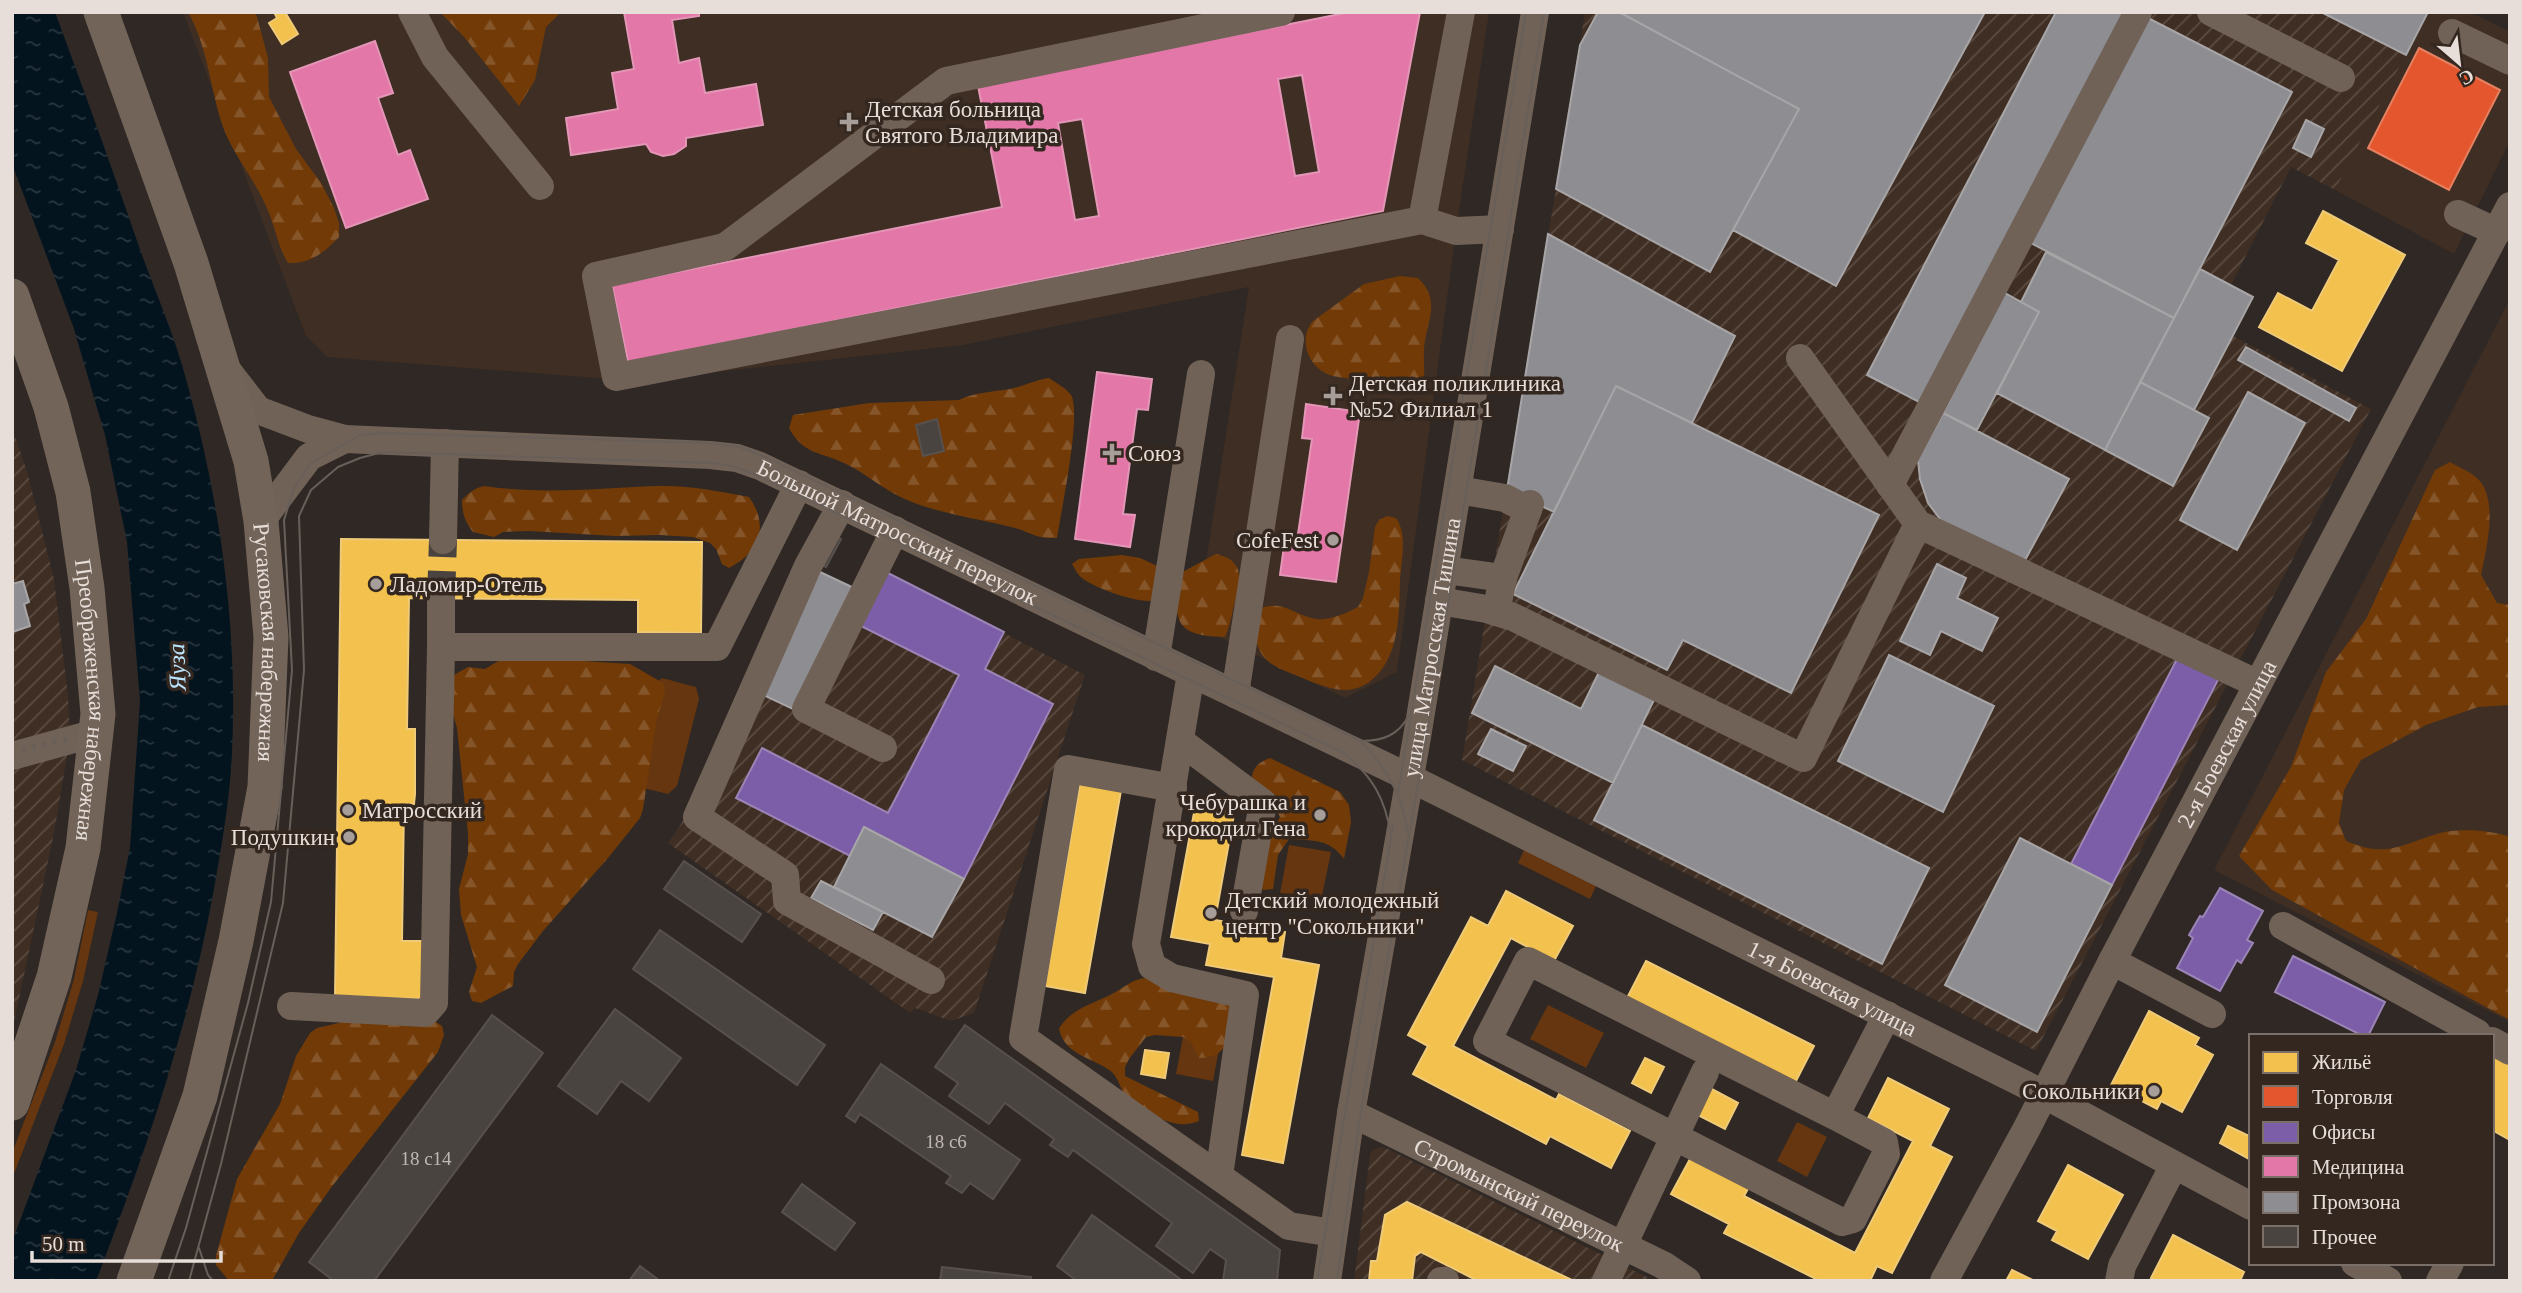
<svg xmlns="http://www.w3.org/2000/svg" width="2522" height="1293" font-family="'Times New Roman',serif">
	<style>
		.built { fill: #3f2e23 }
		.industrial { fill: url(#industrial-furrows) }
		.green { fill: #65360f }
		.forest { fill: url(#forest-firs) }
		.water { fill: url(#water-ripples) }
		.homes { fill: #f2c14e; stroke: #efca78; stroke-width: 2 }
		.shops { fill: #e4572e; stroke: #e58061; stroke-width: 2 }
		.offices { fill: #7b5ea7; stroke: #9b84b6; stroke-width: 2 }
		.health { fill: #e377a8; stroke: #e496b7; stroke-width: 2; fill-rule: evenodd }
		.industry { fill: #8d8d92; stroke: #a8a5a7; stroke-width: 2 }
		.building { fill: #4a4440; stroke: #57504d; stroke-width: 2 }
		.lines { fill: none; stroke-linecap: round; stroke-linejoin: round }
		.minor-tunnel { stroke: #4b433f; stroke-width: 28; stroke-dasharray: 28 14; stroke-linecap: butt }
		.minor { stroke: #716258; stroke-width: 28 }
		.major { stroke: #726459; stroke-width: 35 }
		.tram { stroke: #685f59; stroke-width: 2 }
		.rail { stroke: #685f59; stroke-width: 5; stroke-dasharray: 3.5 7; stroke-linecap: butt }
		.poi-dot { fill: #a79e9a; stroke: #33271f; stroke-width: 2.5 }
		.labels { text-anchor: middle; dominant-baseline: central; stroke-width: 7; stroke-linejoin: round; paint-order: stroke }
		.number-label { font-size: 19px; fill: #c0b8b3 }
		.poi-label { font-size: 23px; fill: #e7ded9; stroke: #33271f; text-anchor: start }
		.street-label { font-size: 23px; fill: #e7ded9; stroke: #33271f }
		.water-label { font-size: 24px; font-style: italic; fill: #bae3fc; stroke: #33271f }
	</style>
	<defs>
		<pattern id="industrial-furrows" width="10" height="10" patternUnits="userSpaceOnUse" patternTransform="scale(1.75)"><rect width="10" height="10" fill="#3f2e23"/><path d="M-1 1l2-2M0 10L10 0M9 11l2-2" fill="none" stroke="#5b4c42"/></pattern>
		<pattern id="forest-firs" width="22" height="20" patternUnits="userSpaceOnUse" patternTransform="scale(1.75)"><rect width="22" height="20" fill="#723a07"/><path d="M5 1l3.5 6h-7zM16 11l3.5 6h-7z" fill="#86562b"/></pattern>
		<pattern id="water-ripples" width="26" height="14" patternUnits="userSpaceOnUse" patternTransform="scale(1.75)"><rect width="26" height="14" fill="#04141f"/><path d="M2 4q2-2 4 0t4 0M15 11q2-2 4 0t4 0" fill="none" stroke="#29363f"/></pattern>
	</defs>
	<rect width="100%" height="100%" fill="#2f2824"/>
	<path class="built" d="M183,12H1489L1456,231L1397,672L1345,698L1196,626L1249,287L963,345L635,381L327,357L306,336Z
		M2428,12H2470L2510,32V141L2454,254L2335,190Z
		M2510,299V1022L2214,870Z"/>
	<path class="industrial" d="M1585,12H2428L2335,190L2291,167L2231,285L2253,297L2233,336L2371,409L2036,1051L1462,760Z
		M12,428L27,471L54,579L68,696L70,738L54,833L12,1032Z
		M801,563L852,587L886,572L1085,675L974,1013L951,1021L915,1008L910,1013L668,843L681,824Z
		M1381,1147L1386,1148L1655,1281H1354L1370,1155L1372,1150Z"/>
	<path class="green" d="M662,678L696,687L699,699L677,786L668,794L635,786L652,687Z
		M1289,845L1331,852L1321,901L1280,893Z
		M1524,850L1596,886L1590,899L1518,863Z
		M88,910L98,912L83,981L64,1044L12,1179V1153L55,1042L74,979Z
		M1548,1005L1604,1033L1586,1068L1530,1039Z
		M1185,1026L1222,1033L1213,1081L1176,1074Z
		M1797,1122L1827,1137L1807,1177L1777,1161Z"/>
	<path class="forest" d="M188,12H255L257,17L268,58L269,97L296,149L321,183L334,208L339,223V237C324,253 310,264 288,263C278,247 276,230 269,213C257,181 231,154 221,121C210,85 207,46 188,12Z
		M440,12H561L546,27L535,80L519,106L465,38Z
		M1400,276L1418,278C1443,302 1425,324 1424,350C1423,364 1427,374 1420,388C1394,402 1386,389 1363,381C1351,377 1336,379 1325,373C1306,363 1299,337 1313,321L1364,284Z
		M1049,378C1056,383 1066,388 1071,395C1082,413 1061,512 1057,538C1033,539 1032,532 1011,527C976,518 940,514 907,500C885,491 867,474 846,464C822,452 803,455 789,428L793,415L869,403L959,400C976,392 992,392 1010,389C1024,386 1035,380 1049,378Z
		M2450,462C2458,467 2471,472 2478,479C2499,500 2486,550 2481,575L2497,603L2510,605V705L2478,707L2426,725L2361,760L2344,790L2339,823L2346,841C2388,859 2401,844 2440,833C2458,828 2492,830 2510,837V1020L2272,890L2239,856L2291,767L2326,672L2366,619L2435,470Z
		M484,486C542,495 600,488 657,486C688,485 719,491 749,497C770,526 759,553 729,568L722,564L716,549L710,543L693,537L659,535L615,536L529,531L503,532L494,537L473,532C465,522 462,513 462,500C469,493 474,488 484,486Z
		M1387,516L1396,518C1408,535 1401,560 1400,580C1399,609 1400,644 1382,669C1354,706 1322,685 1290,673C1278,668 1266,663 1260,651C1253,637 1256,624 1258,609C1285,599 1292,615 1316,619C1328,621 1347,613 1358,607L1363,598L1369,572L1375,527L1379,520Z
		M1216,554C1249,561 1239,585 1233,609C1231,619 1229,628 1225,637C1173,636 1175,621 1177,575Z
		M1122,555L1140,558L1157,566L1155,600C1141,605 1094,588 1082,578C1077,574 1075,569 1072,564L1079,559Z
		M552,659L630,664L663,683L665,692L657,718L643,809L640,818L608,858L543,931L518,964L514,972L513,986L481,1003L472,1001L469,992L477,967L461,915L459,889L468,854V834L457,728L449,700L454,675L468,667L485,669L500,660Z
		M1270,758L1340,792L1349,805L1351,822L1344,859C1329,838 1313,841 1289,839L1278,855L1273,889L1263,890C1249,868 1269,836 1280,817L1274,805L1252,783C1251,769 1257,763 1270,758Z
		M1146,978L1169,989L1229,1002L1236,1008C1231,1033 1230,1058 1199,1058L1191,1042L1183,1037L1155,1035L1146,1037L1129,1059L1125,1067V1076L1198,1112L1199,1121C1176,1130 1157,1118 1139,1105C1135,1102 1129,1099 1126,1096C1120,1089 1119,1079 1112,1072C1093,1057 1065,1056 1059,1029C1069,1010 1092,1004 1110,995C1123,989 1131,979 1146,978Z
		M434,1021L442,1026L444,1035L438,1052L330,1189L299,1233L273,1279L268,1281H229L216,1265V1256L237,1179L280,1104L296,1056L310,1033L317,1028L343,1022Z"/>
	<path class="water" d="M12,12H55C85,93 114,174 142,255C157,296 175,337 186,379C220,500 238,627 232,752C230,798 222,844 214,889C189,1026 146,1151 96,1281H12V1242L76,1070L98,995L117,913L130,848L140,701L127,542L105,435L73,326L12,164Z"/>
	<path class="homes" d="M274,12H285L298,34L282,44L269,23L277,18Z
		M2323,211L2405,255L2342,371L2259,327L2278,293L2312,311L2339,260L2306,243Z
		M341,539L702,542L701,633L638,632V600L409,598L407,729H415V794L414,804H404L402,941H427V999L335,997Z
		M1081,778L1122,785L1085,993L1045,986Z
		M1196,802L1235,809L1215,920L1285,932L1281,958L1319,965L1283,1163L1242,1155L1274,977L1206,965L1210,944L1171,937Z
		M1506,891L1573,926L1554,961L1511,938L1453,1046L1556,1100L1559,1094L1630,1131L1611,1168L1550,1136L1546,1144L1413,1074L1428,1046L1408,1035L1471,917L1488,926Z
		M1646,961L1814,1046L1795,1083L1627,998Z
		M2149,1011L2199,1038L2195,1045L2213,1055L2182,1112L2161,1101L2157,1109L2111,1085Z
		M1145,1050L1169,1053L1165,1078L1141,1074Z
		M2496,1056L2510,1063V1140L2492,1130V1063Z
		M1645,1058L1664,1067L1651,1093L1632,1083Z
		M1888,1078L1949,1109L1930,1146L1952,1157L1892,1273L1877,1266L1870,1281H1820L1724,1233L1729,1224L1671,1194L1691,1157L1749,1187L1744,1196L1855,1253L1913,1141L1868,1118Z
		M1708,1087L1738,1103L1725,1129L1694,1113Z
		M2228,1126L2251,1137V1160L2220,1143Z
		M2068,1165L2123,1195L2088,1259L2052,1240L2057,1231L2038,1221Z
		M1407,1202L1574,1281H1478L1421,1252L1415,1256L1412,1281H1369L1371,1261H1377L1385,1215Z
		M2173,1235L2244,1272L2240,1281H2157L2151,1278Z
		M2012,1270L2035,1281H2006Z"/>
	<path class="shops" d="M2419,48L2500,90L2449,190L2368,148Z"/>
	<path class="offices" d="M886,572L1004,632L985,669L1053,704L964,879L864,827L850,856L736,798L762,748L888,813L959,675L859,625Z
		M2178,657L2219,678L2112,885L2071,864Z
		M2220,888L2263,911L2247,940L2253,943L2241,963L2237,960L2220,991L2177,968L2193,938L2189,935L2200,916L2203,917Z
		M2293,956L2385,1002L2368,1036H2363L2275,992Z"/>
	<path class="health" d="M624,12H699V16L672,20L679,63L699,58L705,93L756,84L763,125L686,138V146L674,154L663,156L651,152L646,144L571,155L566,118L618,109L612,73L634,69Z
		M1350,12H1420L1383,211L628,362L612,285L1002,207L978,86ZM1302,75L1319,172L1295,176L1278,79ZM1082,119L1099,216L1075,220L1058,123Z
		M375,41L393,93L378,98L398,155L410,150L428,199L346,228L290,72Z
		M1097,372L1152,379L1148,410L1137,409L1123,514L1135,515L1130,547L1075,539Z
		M1306,404L1360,412L1336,582L1280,575L1285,539L1297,541L1312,439L1302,438Z"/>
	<path class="industry" d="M1598,12H1619L1799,109L1710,272L1556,189L1580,45Z
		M1619,12H1985L1836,286L1733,230L1799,109Z
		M2056,12H2125L1921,403L1867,375Z
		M2321,12H2428L2406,55Z
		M2148,18L2292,92L2174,318L2031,243Z
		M2306,120L2324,129L2311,157L2293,148Z
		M1548,234L1735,336L1692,423L1616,386L1554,512L1507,490Z
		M2046,252L2174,318L2105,450L1997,393L2039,312L2021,302Z
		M2200,269L2253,297L2194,410L2140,382Z
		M2005,293L2039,312L1977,430L1943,413Z
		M2246,347L2356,408L2349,421L2238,360Z
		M2140,382L2209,418L2173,486L2105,450Z
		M1616,386L1879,515L1791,693L1683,640L1667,670L1513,594Z
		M2248,392L2305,423L2237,550L2180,520Z
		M1943,413L2069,479L2023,564L1943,523L1928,503L1920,479L1918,460Z
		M1937,564L1966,578L1957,598L1998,618L1982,651L1941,631L1930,655L1900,641Z
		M820,572L852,587L793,709L761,694Z
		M23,581L29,602L24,604L30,626L12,632V584Z
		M1889,655L1994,706L1943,812L1838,761Z
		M1495,666L1581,709L1599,672L1654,700L1613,783L1472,713Z
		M1642,725L1929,868L1882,964L1594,820Z
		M1491,729L1526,746L1513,771L1478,754Z
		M864,827L964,879L932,937L834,887Z
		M2020,838L2112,885L2037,1032L1945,985Z
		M821,881L883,912L873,930L811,898Z"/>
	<path class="building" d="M937,419L944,451L923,456L916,425Z
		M831,533L841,539L826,567L816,561Z
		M684,861L761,914L742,942L664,889Z
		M660,930L825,1045L797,1085L633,969Z
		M615,1009L681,1058L649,1101L621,1081L597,1114L558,1086Z
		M492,1015L543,1053L374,1281H334L309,1262Z
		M965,1025L1280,1250L1277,1281H1223L1226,1260L1210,1249L1193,1273L1156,1246L1172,1223L1073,1150L1068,1157L1050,1145L1054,1139L1005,1103L989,1124L949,1096L958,1083L935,1067Z
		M881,1064L1020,1160L993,1199L970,1183L962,1193L946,1183L951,1176L860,1114L855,1122L846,1116Z
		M802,1184L855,1223L835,1250L782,1212Z
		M1092,1215L1183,1281H1077L1057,1266Z
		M640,1266L660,1281H629Z
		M942,1267L1031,1277L1030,1281H940Z"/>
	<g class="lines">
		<path class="minor-tunnel" d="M441,599L443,540"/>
		<g class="minor">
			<path d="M412,12L435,57L540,186"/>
			<path d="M1281,12L946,81L725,247L596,276L616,377L1422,220L1456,231L1500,229"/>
			<path d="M2211,12L2341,78"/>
			<path d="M2452,33L2510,61"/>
			<path d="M2458,214L2497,232"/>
			<path d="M1422,220L1461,12"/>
			<path d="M1800,358L1918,524L2258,684"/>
			<path id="s1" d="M227,370L258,410L308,429L345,439L710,455L737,458L760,466L1410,778L2026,1085L2251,1206"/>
			<path d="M1890,485L2138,12"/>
			<path d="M1458,490L1505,498L1528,510"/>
			<path d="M842,504L808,566L697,817L785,875L787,901L931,980"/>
			<path d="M261,521L309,457L345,439"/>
			<path d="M443,540L445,443"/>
			<path d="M1445,570L1503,578"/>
			<path d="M441,599V647"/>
			<path d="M1439,601L1487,609L1513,617L1803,758L1918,524"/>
			<path d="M1496,612L1503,578L1530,504"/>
			<path d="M1156,657L1201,374"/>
			<path d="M1191,673L1146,944L1152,966L1172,978L1245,995L1219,1176"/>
			<path d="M1235,694L1290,339"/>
			<path d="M1180,741L1263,803L1244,911"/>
			<path d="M883,748L806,709L895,530"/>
			<path d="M12,756L96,733"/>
			<path d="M1173,788L1068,769L1023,1038L1289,1226L1333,1233"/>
			<path d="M2283,926L2477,1033"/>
			<path d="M2112,961L2212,1014"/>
			<path d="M291,1006L425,1013L434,1003L441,647H717L799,484"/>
			<path d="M2492,1041L2510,1051"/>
			<path id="s2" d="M1351,1113L1663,1265L1687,1281"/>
			<path d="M1835,1116L1884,1142L1886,1154L1853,1219L1842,1222L1487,1041L1528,961L1835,1116L1887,1015"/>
			<path d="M2355,1263L2388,1281"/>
			<path id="s3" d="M1327,1281L1351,1113L1417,737L1535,12"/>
			<path d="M1441,1281H1445"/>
			<path d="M1606,1281L1705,1072"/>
			<path id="s4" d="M1944,1281L2027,1128L2112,961L2510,206"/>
			<path d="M2119,1281L2122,1266L2174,1165"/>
			<path d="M2440,1281L2450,1263"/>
		</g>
		<g class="major">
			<path id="s5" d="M101,12L191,263L251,461L261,521L271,637L265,787L236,941L200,1096L134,1281"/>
			<path id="s6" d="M12,296L51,407L73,492L87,588L98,714L83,848L54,977L12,1103"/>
		</g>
		<path class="tram" d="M1361,741C1383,741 1399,735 1409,715
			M1398,794L1526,12
			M199,1248L208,1275L213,1281
			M168,1281L186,1228L248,1003L271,902L292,670L284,520L294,488L310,464L360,435L383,433L709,443L739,447L765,457L1361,741C1388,769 1405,801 1409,840
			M189,1281L221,1164L283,903L304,670L299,516L311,490L338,467L360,458L383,452L711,463L733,466L756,475L1342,752C1372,775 1385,798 1391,835
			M1317,1281L1393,825
			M1337,1281L1360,1117L1432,704L1544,12"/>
		<path class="rail" d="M12,752L70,738"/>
	</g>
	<g class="poi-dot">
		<path d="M845.5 111.5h7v7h7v7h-7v7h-7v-7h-7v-7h7z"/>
		<path d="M1329.5 385.5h7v7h7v7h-7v7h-7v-7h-7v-7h7z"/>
		<path d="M1108.5 442.5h7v7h7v7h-7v7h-7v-7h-7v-7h7z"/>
		<circle cx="1333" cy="540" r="7"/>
		<circle cx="376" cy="584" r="7"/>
		<circle cx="348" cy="810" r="7"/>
		<circle cx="1320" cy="815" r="7"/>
		<circle cx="349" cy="837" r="7"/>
		<circle cx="1211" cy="913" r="7"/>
		<circle cx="2154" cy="1091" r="7"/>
	</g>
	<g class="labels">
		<g class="number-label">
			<text x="946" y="1141">18 с6</text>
			<text x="426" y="1158">18 с14</text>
		</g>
		<g class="poi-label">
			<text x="865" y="109">Детская больница<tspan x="865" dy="26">Святого Владимира</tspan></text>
			<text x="1349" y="383">Детская поликлиника<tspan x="1349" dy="26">№52 Филиал 1</tspan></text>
			<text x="1128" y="453">Союз</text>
			<text x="1319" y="540" text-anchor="end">CofeFest</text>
			<text x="390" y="584">Ладомир-Отель</text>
			<text x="1306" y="802" text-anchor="end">Чебурашка и<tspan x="1306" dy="26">крокодил Гена</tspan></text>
			<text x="362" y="810">Матросский</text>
			<text x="335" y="837" text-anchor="end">Подушкин</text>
			<text x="1225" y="900">Детский молодежный<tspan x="1225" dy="26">центр "Сокольники"</tspan></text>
			<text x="2140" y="1091" text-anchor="end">Сокольники</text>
		</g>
		<g class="street-label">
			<text stroke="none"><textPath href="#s1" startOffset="712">Большой Матросский переулок</textPath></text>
			<text stroke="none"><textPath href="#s5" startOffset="656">Русаковская набережная</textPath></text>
			<text stroke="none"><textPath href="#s3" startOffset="642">улица Матросская Тишина</textPath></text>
			<text stroke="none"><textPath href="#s6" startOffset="415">Преображенская набережная</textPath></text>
			<text stroke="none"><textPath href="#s4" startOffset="607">2-я Боевская улица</textPath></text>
			<text stroke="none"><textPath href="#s1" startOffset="1752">1-я Боевская улица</textPath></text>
			<text stroke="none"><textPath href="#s2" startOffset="187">Стромынский переулок</textPath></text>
		</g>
		<g class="water-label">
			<text transform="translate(177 667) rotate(-92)">Яуза</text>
		</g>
	</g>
	<rect width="2522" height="1293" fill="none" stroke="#e7ded9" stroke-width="28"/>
	<rect x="2249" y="1034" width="245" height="231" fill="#33271f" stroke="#7b7069" stroke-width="2"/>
	<rect x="2263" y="1052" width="35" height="21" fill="#f2c14e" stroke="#7b7069" stroke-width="2"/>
	<text x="2312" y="1069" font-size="21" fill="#e7ded9">Жильё</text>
	<rect x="2263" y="1086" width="35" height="21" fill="#e4572e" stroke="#7b7069" stroke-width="2"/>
	<text x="2312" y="1104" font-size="21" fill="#e7ded9">Торговля</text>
	<rect x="2263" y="1122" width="35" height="21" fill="#7b5ea7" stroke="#7b7069" stroke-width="2"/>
	<text x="2312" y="1139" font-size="21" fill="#e7ded9">Офисы</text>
	<rect x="2263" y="1156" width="35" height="21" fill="#e377a8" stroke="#7b7069" stroke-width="2"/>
	<text x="2312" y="1174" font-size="21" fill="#e7ded9">Медицина</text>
	<rect x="2263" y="1192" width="35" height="21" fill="#8d8d92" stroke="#7b7069" stroke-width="2"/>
	<text x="2312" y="1209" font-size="21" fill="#e7ded9">Промзона</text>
	<rect x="2263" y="1226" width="35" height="21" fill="#4a4440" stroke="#7b7069" stroke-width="2"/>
	<text x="2312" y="1244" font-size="21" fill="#e7ded9">Прочее</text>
	<g transform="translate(2459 63) rotate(152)" stroke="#33271f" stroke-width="5" paint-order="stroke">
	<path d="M0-5L12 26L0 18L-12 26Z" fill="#e7ded9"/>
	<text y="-10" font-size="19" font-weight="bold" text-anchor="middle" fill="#e7ded9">С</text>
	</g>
	<path d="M32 1251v10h189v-10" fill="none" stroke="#e7ded9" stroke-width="3.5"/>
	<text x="42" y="1251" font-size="21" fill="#e7ded9" stroke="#33271f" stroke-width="5" paint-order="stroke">50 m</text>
</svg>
